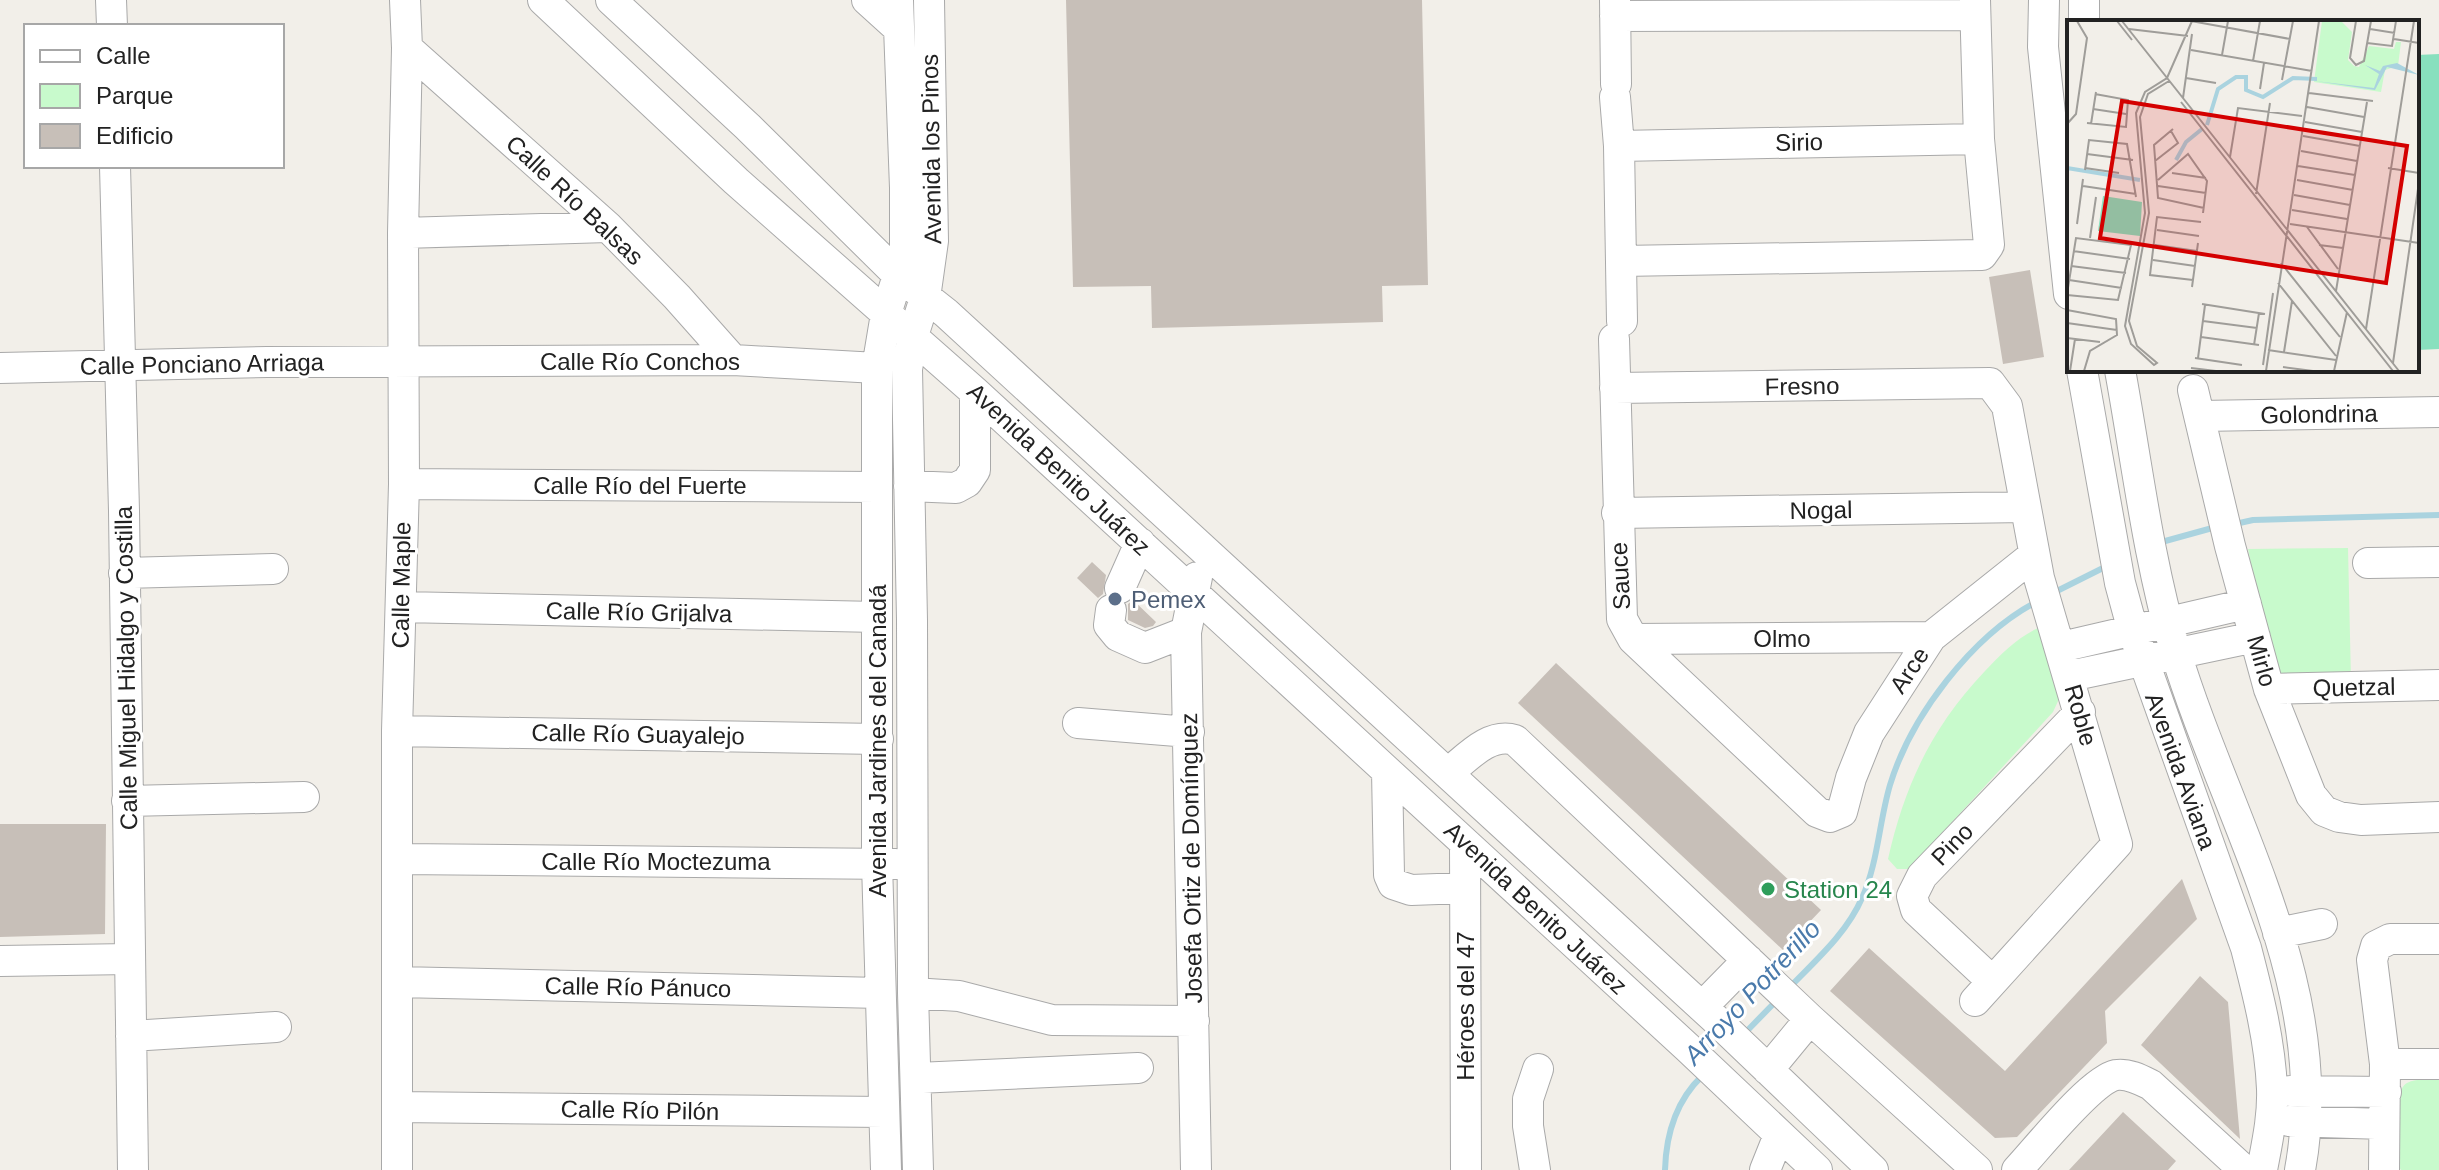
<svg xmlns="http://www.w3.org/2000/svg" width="2439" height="1170" font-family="Helvetica,sans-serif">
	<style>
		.park { fill: #c8facc }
		.pitch { fill: #88e0be }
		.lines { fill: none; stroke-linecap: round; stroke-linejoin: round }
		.stream { stroke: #aad3df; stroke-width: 6 }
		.building { fill: #c7bfb8 }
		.minor-casing { stroke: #a9a9a9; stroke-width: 32 }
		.minor { stroke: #fff; stroke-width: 30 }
		.service-dot { fill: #5c6f8a; stroke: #fff; stroke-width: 3 }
		.leisure-dot { fill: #2e9e5b; stroke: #fff; stroke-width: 3 }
		.labels { text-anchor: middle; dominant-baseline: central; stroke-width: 6; stroke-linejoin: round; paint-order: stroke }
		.street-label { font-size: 24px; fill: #222; stroke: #fff }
		.service-label { font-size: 24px; fill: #4e5e75; stroke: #fff; text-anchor: start }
		.leisure-label { font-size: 24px; fill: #27864d; stroke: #fff; text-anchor: start }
		.water-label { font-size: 26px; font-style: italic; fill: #4a7aab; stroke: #fff }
		.inset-river { fill: none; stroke: #aad3df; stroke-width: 4 }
		.inset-road { fill: none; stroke: #9f9d99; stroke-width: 2 }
		.view { fill: #d40000; fill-opacity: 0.15; stroke: #d40000; stroke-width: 4 }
		.inset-edge { fill: none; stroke: #222; stroke-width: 4 }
	</style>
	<rect width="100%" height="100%" fill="#f2efe9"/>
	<path class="park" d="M2348,548L2351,680L2280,677L2254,581L2248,549Z
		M2043,626L2059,699L2053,712L1909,869H1897L1888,859C1905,784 1932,727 1985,671C2001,654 2021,634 2043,626Z
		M2439,1080V1170H2401L2397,1164C2397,1147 2392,1090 2407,1083C2416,1078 2429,1080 2439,1080Z"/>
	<path class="pitch" d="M2439,54V349L2417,350V55Z"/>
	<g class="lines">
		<path class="stream" d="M2235,524L2253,520L2439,515
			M2158,543L2216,527
			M2053,593L2107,566
			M1789,988C1815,961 1847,933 1862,898C1878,863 1879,822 1890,785C1911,716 1972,636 2036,602
			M1744,1034L1778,999
			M1665,1170C1666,1135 1676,1101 1702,1076"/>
	</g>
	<path class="building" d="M1066,0H1422L1428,285L1382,286L1383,322L1152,328L1151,286L1073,287Z
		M2030,270L2044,357L2003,364L1989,277Z
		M1092,562L1106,575L1103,594L1098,598L1077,578Z
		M1133,600L1156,622L1153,626L1145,628L1128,620V604Z
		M1556,663L1821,910L1783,950L1518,703Z
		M0,824H106L105,934L0,937Z
		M2182,879L2197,919L2105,1011L2107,1043L2017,1137L1995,1138L1830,991L1869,948L2005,1071Z
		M2200,976L2228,1002L2240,1139L2141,1045Z
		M2123,1112L2176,1161L2168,1170H2069Z"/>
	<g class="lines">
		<g class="minor-casing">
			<path id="minor" d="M111,0L112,26
				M543,0L736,181L975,392L1688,1048L1817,1170
				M611,0L748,127L899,276L946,313L1714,1018L1873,1170
				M867,0L899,29
				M1615,0L1616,84
				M2044,0L2043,47L2069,294
				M2084,0V22
				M1615,16L1975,15
				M407,48L608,227L677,297L733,360
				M1615,97L1619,146L1622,321
				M1619,146L1979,139
				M115,166L124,511L133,1170
				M403,233L608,227
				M1621,261L1982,255L1989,245L1979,139L1975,0
				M1614,339L1622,619L1633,639L1817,812L1830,817L1842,812L1851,778L1869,733L1931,637L2034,555
				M0,368L267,362L733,360L877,368
				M2082,370L2120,583L2133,631L2246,948C2258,994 2270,1041 2272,1089C2273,1117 2267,1143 2262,1170
				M2120,370C2137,463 2148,559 2175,650C2226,819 2334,987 2300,1170
				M1615,388L1990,383L2007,406L2039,578L2117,844L1975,1001
				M2193,390L2230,546L2269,689L2311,795L2324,811L2339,817L2361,820L2439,817
				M2200,416L2439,412
				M404,484L876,487
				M909,486L956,488L967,482L975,470V392
				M1617,513L2025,507
				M2368,563L2439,562
				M124,573L273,569
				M1120,588L1140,543
				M401,607L877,617
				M1111,610L1109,625L1118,636L1145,648L1186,632
				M1633,639L1931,637
				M2061,647L2246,604
				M2070,676L2255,637
				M2269,689L2439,685
				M1078,723L1189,732
				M397,731L878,739
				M1387,771L1389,875L1393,884L1411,890L1465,888
				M1448,773C1467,758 1489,732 1515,740L1810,1019L1977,1170
				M127,801L304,797
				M1465,843L1466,1170
				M399,859L895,864
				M2278,933L2322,924
				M0,961L130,959
				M1992,981L1916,910L1912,896L1922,876L2080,712
				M397,982L880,993
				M913,993L959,996L1052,1020L1194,1021
				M1702,1007L1748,960
				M131,1036L276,1027
				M2385,1064H2439
				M1768,1070L1810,1019
				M917,1078L1138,1068
				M2290,1091L2386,1092
				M397,1107L884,1112
				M2289,1121L2384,1124
				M397,1170V731L404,484L403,233L407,48L405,0
				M886,1170L877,863V368L886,314L905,253V188L898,0
				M918,1170L913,993L912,620L907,369L913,336L925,298L933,241L929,0
				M1196,1170L1186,632L1197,577
				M1535,1170L1528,1126V1099L1538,1069
				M1765,1170L1779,1135
				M2017,1170C2037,1149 2091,1080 2116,1075C2128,1073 2141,1080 2151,1085L2244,1170
				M2384,1170L2385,1064L2372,960L2376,946L2390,939H2439"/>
		</g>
		<use href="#minor" class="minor"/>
	</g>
	<circle class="service-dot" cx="1115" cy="599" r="8"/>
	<circle class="leisure-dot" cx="1768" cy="889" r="8"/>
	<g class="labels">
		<g class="street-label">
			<text transform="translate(1799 142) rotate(-1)">Sirio</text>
			<text transform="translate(931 149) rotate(-91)">Avenida los Pinos</text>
			<text transform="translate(575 200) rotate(43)">Calle Río Balsas</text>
			<text x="640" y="361">Calle Río Conchos</text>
			<text transform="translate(202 364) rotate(-1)">Calle Ponciano Arriaga</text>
			<text transform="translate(1802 386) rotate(-1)">Fresno</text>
			<text transform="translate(2319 414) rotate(-1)">Golondrina</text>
			<text transform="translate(1059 469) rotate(43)">Avenida Benito Juárez</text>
			<text x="640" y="485">Calle Río del Fuerte</text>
			<text transform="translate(1821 510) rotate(-1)">Nogal</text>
			<text transform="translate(1620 576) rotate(-93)">Sauce</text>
			<text transform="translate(401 585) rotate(-89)">Calle Maple</text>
			<text transform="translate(639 612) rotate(1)">Calle Río Grijalva</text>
			<text x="1782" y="638">Olmo</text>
			<text transform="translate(2262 661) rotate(74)">Mirlo</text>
			<text transform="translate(126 668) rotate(-91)">Calle Miguel Hidalgo y Costilla</text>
			<text transform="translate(1909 670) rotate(-56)">Arce</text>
			<text transform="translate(2354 687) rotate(-1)">Quetzal</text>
			<text transform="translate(2081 715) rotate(74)">Roble</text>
			<text transform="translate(638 734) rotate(1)">Calle Río Guayalejo</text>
			<text transform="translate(877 741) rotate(-90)">Avenida Jardines del Canadá</text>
			<text transform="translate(2181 771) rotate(70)">Avenida Aviana</text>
			<text transform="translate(1952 844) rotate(-46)">Pino</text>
			<text transform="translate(1191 858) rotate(-91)">Josefa Ortiz de Domínguez</text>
			<text x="656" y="861">Calle Río Moctezuma</text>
			<text transform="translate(1536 908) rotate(43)">Avenida Benito Juárez</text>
			<text transform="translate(638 987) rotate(1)">Calle Río Pánuco</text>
			<text transform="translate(1465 1006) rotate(-90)">Héroes del 47</text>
			<text transform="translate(640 1110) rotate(1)">Calle Río Pilón</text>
		</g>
		<g class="service-label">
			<text x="1131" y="599">Pemex</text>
		</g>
		<g class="leisure-label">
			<text x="1784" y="889">Station 24</text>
		</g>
		<g class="water-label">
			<text transform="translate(1752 992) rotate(-47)">Arroyo Potrerillo</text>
		</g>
	</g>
	<g transform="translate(2067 20)">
		<rect width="352" height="352" fill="#f2efe9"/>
		<path d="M255,1H274L285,12L281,40L287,46L292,47L302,26L327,29L329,22H334L331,46L318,50L314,72L247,62Z" fill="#c8facc"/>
		<path d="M36,176L75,182L73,216L31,211Z" fill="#88e0be"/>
		<path d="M330,43L352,55L320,47L308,70L248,61L307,68L312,54L298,45L313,51L316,46Z" fill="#aad3df"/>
		<path class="inset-river" d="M140,105L151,69L169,57H179V70L196,77L226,58L250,59M109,140L119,122L135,109M0,148L73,160"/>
		<path class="inset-road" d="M50,1L65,20M55,1L332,351M124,1L223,19M289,1L283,38L289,45L297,41L304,1M62,9L121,16M303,9L328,13M327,19L352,23M300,23L325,26L329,1M124,30L245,51M155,35L161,1M186,41L193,1M119,58L149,63M215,60L226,1M102,61L81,74L73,97L82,193L62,301L70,326L90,343L87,345L64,324L58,306L78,193L69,93L78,72L100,58L125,1M193,69L197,43M242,73L306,81M116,78L125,14M114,82L326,351M240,87L297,97M26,89L59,94M238,102L295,112M20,103L59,107L61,80L28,74M0,104L9,94L20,18L10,1M24,104L29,72M106,109L87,125L91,178L137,188M236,116L293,126M234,131L290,141M20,134L66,140M163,137L171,88L235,96M88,141L111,123L104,111M231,146L288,155M18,148L52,153M321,148L352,153M18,150L22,120L60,124L69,177M105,153L139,158M91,160L121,134L140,161L136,193M230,160L286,170M16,166L69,174M91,166L139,173M189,174L203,83M227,175L283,185M225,190L280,199M10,204L16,159M223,204L352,223M240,207L271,249M90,210L132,216M23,218L29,177M88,225L130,231M252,225L276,228M6,231L63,239M86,240L128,246M214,243L273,317M4,246L59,253M2,260L55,268M126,260L83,255L90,197L134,202M211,263L269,336M125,267L131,223M269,271L300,82M0,274L9,218L64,225L51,280L0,275M135,284L198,294M0,290L49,299L50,315L23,331L17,351M136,301L190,308M0,303L50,310M299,309L347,1M134,317L192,325M0,318L33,322M187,325L192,293M201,330L269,340M217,332L225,281M128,338L175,345M131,338L138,285M326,343L352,162M196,345L206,273M216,347L246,351M124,348L149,351M3,351L8,319M199,351L252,1M267,351L280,292"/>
		<path class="view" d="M55,81L340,126L319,263L33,218Z"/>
		<rect width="352" height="352" class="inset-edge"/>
	</g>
	<rect x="24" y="24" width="260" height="144" fill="#ffffff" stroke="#a7a7a7" stroke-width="2"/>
	<rect x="40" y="50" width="40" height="12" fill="#ffffff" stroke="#a7a7a7" stroke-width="2"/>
	<text x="96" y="64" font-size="24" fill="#222222">Calle</text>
	<rect x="40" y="84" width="40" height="24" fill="#c8facc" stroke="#a7a7a7" stroke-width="2"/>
	<text x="96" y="104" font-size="24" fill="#222222">Parque</text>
	<rect x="40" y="124" width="40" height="24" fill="#c7bfb8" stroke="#a7a7a7" stroke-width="2"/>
	<text x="96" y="144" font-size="24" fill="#222222">Edificio</text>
</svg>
